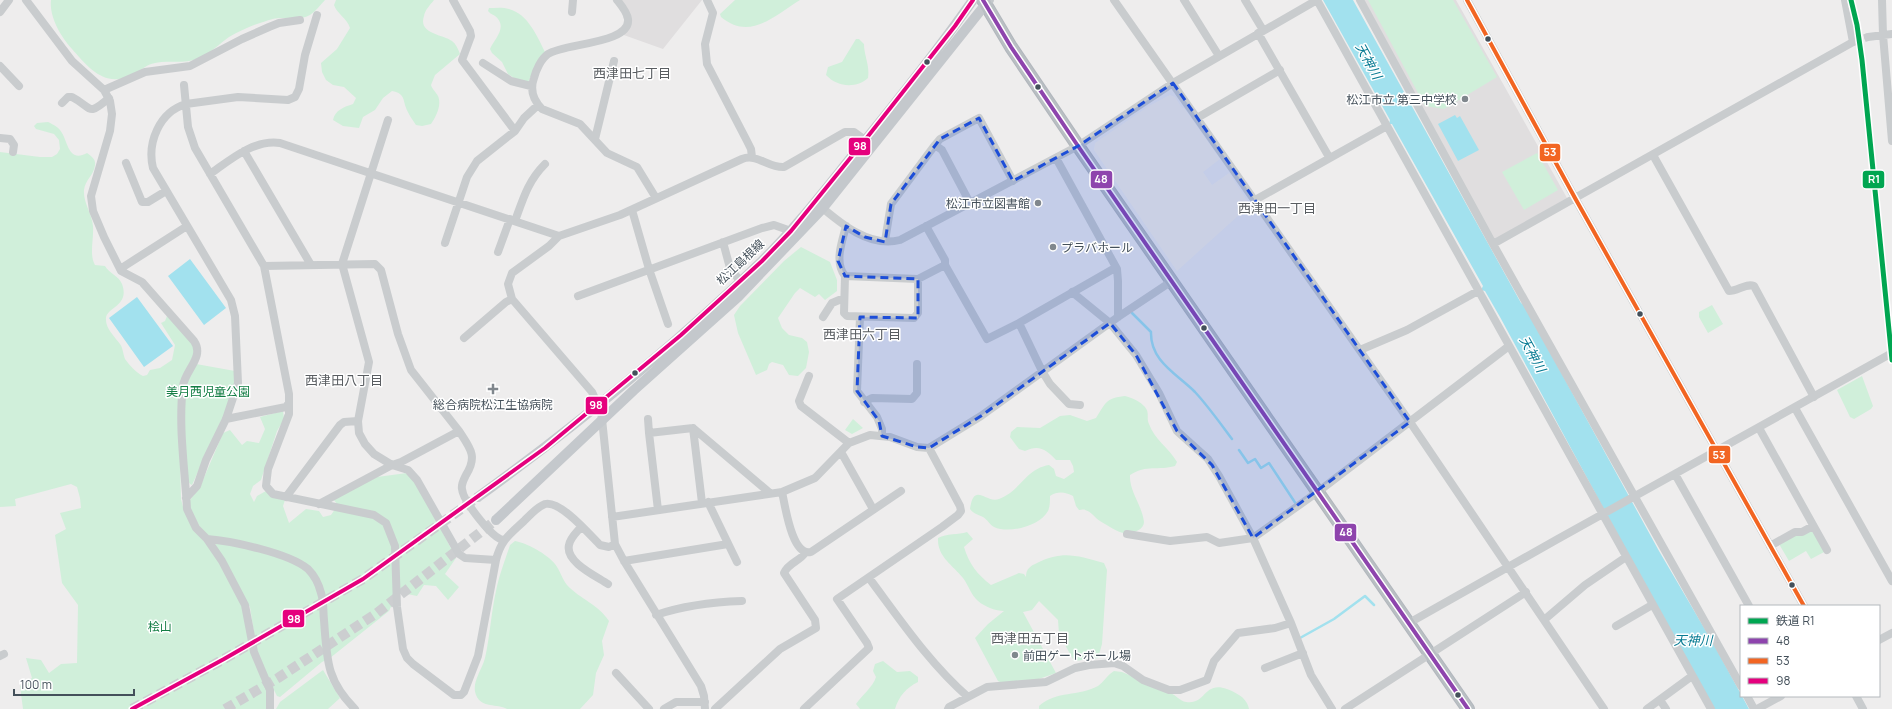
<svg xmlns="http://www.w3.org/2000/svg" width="1892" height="709" font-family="Manrope,'Noto Sans JP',sans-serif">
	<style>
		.commercial { fill: #f6f1e8 }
		.education { fill: #e0dedf }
		.green { fill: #d0efda }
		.water { fill: #a2e1ee }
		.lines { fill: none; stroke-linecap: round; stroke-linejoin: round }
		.stream { stroke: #a2e1ee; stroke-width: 2.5 }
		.minor-tunnel { stroke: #ccced0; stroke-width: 8; stroke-dasharray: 8 4; stroke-linecap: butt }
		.major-tunnel { stroke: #ccced0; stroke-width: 10; stroke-dasharray: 10 5; stroke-linecap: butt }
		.highway-casing { stroke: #b2b7bd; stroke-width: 14 }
		.minor { stroke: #c9ccce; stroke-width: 8 }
		.major { stroke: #c4c8cc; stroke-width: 10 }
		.highway { stroke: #b9bfc3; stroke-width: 12 }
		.bus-1-casing { stroke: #fff; stroke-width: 7 }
		.bus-2-casing { stroke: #fff; stroke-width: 7 }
		.bus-3-casing { stroke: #fff; stroke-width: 7 }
		.bus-1 { stroke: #8e44ad; stroke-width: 4 }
		.bus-2 { stroke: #f26522; stroke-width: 4 }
		.bus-3 { stroke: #e5007d; stroke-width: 4 }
		.rail-1-casing { stroke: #fff; stroke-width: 8 }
		.rail-1 { stroke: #00a651; stroke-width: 5 }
		.marked { fill: #1d4ed8; fill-opacity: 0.2; stroke: #1d4ed8; stroke-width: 3; stroke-dasharray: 8 5; stroke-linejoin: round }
		.bus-dot { fill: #44505a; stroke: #fff; stroke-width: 1.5 }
		.poi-dot { fill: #80878d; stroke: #fff; stroke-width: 1.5 }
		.labels { text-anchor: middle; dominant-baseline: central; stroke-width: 3; stroke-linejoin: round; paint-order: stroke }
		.poi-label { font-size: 12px; fill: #44505a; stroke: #fff; text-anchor: end }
		.street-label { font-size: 12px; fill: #44505a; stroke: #fff }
		.park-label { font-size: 12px; fill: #137d44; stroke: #fff }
		.water-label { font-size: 13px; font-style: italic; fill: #087b93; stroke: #fff }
		.neighbourhood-label { font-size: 13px; fill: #595d61; stroke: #fff }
		.line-badge { stroke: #fff; stroke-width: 1.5 }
		.badge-label { font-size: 11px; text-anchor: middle; font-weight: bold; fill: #fff }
	</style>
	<rect width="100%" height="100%" fill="#eeeded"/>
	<path class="commercial" d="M1170,95L1175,97L1182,108H1184L1220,159L1203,172L1212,185L1229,173L1250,205L1177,271L1094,150L1095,143L1149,106Z"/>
	<path class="education" d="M620,0H702L663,49L621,34L626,29Z
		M1364,0H1456L1567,198L1494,240Z"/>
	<path class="green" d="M51,0H325C320,5 316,11 310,15C301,20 290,18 280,18C274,18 266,21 260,23C250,26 238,32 229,37C219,44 211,53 199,58C184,65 168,59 151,64C143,67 136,74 127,77C103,86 87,66 72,49C61,37 49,17 51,0Z
		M336,0H434C430,5 425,10 424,16C418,34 442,34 452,41C456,44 458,49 460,54L435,75L431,85C432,89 436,92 438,96C442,105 436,117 431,124L422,126L416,125C412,119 407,112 405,105C403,96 402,93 392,91L383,98L375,110L363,117L359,128L343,126L333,120C335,110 344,107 353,104L356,98L344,87L333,85L326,80L322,72L321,63L337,49L350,28C347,18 337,14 334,5Z
		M735,0H800C774,16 750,41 721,17L720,14Z
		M1368,0H1453L1497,77L1444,109L1425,106Z
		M489,8C495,8 503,7 509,9C528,14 537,36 545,52L528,82L514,78L508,74L502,62L492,53L490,49C494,40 506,29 498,19C496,15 491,15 488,11Z
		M856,39H859L864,44C864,56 870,65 868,78C856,89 837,87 826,75L828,67L842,62Z
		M48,122C54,125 59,127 62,133C68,143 69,163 87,153C91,156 96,159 95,165C94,175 85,180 84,190C83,202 92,214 93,226C94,239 89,255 95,265L105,266C109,273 119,276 122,284C130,306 107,307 106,318C105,328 115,337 120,344C123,348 123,354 125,359C129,365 137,373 143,376L147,375L150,370L160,368L172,360L175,345L161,323L165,321L167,316L195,346V352L182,378L180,463L181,499L184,511L200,536L214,554L243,605L269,691L270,709H23L20,686L32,678L26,658L41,660L49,673L61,664L77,663L78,605L62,583L55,535L66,529L60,513L81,508L80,498L77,487L71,484L15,499L16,506L0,507V152L40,157H52L57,154L60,149L59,140L54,134L36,129L34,126L37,123Z
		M1537,153L1558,190L1524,210L1502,172Z
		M801,247L830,262L837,280V291L825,300L819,294L815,297L800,288L795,293L778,318L782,328L789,335L802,338L807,342L809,352L806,368L798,376L789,375L783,365L772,362L769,364L767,370L756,375L738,333L734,315L740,306L784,261Z
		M1712,305L1723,324L1708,333L1699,317V312Z
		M196,364L235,371L234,385L226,410L192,485L190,484L187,479L184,410L186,385Z
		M1862,376L1873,406L1871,409L1854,419L1850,417L1837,390Z
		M1125,396C1132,398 1140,401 1145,407C1150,413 1146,418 1149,424C1154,439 1169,448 1177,462L1175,466C1158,471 1147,464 1130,475C1129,491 1142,505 1144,522C1144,530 1132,534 1125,533C1118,533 1107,525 1100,521C1095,518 1091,511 1085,510C1085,509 1080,510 1079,510L1076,506L1073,496C1065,492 1058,491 1050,496C1050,501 1050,507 1048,511C1040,526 1009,534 994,527C990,525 987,519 983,517C977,514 974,514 970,509C974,481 986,504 999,499C1022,490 1025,469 1049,465L1054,469L1056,476L1064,479L1074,472L1073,466L1070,460H1056C1047,450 1039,444 1025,451L1019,449L1010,437L1011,432L1017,427L1040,428L1060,416L1070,415L1087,421L1096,418C1106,403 1105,398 1125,396Z
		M283,411L284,419L277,431L261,480L253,486L250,494L254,502L257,496L266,491L285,500L283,506L289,523L306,509L319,511L323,517L331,515L338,505L333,499L377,477L407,473L415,480L456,558L445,574L459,587L448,600L436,586L424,585L417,596L398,592L389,611L330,658L322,662L280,697L277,696L263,668L256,646L250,607L214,542L201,529L190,508V500L200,487L223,433L230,430L242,445L247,441L259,443L265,429L260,417Z
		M853,419L863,428L852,434L845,430Z
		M1814,530L1826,551L1811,559L1806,551L1789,561L1779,544L1798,534Z
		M967,532L973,539L964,547C969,564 977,574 991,585L1019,573L1024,574L1026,577C1026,569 1030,566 1037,563C1064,550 1077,556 1104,563L1107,570L1102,644L1098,658L1074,661L1059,634L1058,620L1039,601L1032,610L1023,612L1056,673L1033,681L1002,683L998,681L975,638L988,624L1004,611C996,611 985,607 978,601C971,595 969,586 963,578C953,565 937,557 938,538C947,533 958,535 967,532Z
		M515,541C527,543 547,554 555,564C560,570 562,579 567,585C581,600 597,603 609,621L602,641L604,655L596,673L593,695L580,709H507C497,703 482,709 476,695C471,683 482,670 485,658C490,636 491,613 496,591C499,576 505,560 510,545Z
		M883,661L897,672L910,671L918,677V682C906,688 899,696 895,709H860L856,704C862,695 873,687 876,677L873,671L875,664Z
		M323,670L340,698L328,709H276L280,702Z
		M1114,671L1122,672C1138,679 1154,685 1170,693C1176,695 1180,701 1186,702C1209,706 1202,673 1239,695C1244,698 1248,703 1249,709H1039V706C1057,690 1078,697 1098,686C1104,682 1107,675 1114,671Z"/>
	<path class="water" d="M1323,0H1353L1521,303L1524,305L1659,551L1713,643L1749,709H1712L1500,317L1485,291L1481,290L1483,286L1392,124H1389L1390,120Z
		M1455,115L1457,118L1460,116L1479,150L1458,161L1438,124Z
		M190,259L226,308L204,325L168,276Z
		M137,297L173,346L144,367L109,318Z"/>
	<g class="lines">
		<path class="stream" d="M1132,313L1151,332C1150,361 1177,374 1195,392C1208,406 1220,423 1232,439
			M1239,450L1248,463L1255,459L1261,468L1269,463L1296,504
			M1300,638L1334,619L1365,596L1374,605"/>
		<path class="minor-tunnel" d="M1853,42L1868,37"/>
		<path class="major-tunnel" d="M132,709L224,659L363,579L478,497
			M225,709L278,678L377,613L496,520"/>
		<g class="highway-casing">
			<path id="highway" d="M983,0L1011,47L1078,146L1468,709"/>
		</g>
		<path class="minor" d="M26,0L72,61L104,90L110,101L112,114L110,131L91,196L93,211L104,237L121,271L142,282L194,341C205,357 185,370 183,386C178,426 185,469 187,509L196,528L207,539C232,541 289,553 308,569C314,575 319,585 321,593C324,601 323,612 324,620C327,659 326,680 355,709
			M453,0L470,31L471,36L462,60L515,131
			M617,0C621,5 627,12 628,19C631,44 564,43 548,54C541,59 536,70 534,78C530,89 533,100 542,109L580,124L607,153L637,167L656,198
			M707,0L713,13L705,44L707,64L747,141L751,149L752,157
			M1114,0L1410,422L1604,709
			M1184,0L1219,56
			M1245,0L1263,30
			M1317,0L1711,709
			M1360,0L1493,244L1741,686
			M1467,0L1575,198L1804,606
			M1882,0L1883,35L1892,141
			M0,12L9,0
			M572,12L573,0
			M1258,33L1329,157
			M1868,37L1892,34
			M483,63L511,81L531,86
			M0,66L19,86
			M184,85L188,127L195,148L264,266L289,394V403L286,407L226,419
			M104,90L145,72L190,66L242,39L269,27L279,23L300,20
			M62,103L68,97H72C93,108 87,117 109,98
			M1197,118L1280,70
			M388,120L342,264L369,362L358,421L359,433L365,444L374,454L392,465L401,462L459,431C470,448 478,456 466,475C464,479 461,484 462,489C463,501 492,538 503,540
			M0,138L10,139L14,145L13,152
			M595,139L614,61
			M935,145L940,139L979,118L1013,181
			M244,151L311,265
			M1653,155L1729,291C1738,291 1746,283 1754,286L1814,397
			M1056,158L1117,269L1118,281V317
			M126,163L142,202H148L166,191
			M210,174C230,160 254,139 280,143L559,236
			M1255,200L1387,126
			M819,205C841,224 870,248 900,240L1078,146L1173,83L1317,0
			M632,210L649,269L668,324
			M515,221C523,199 528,181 545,164
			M846,226C842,242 834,262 845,276L918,279L945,265
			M926,226L945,260V265L987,339L1019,323L1115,268
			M885,241L891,204L935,145L942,150L970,203
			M723,242L730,268L740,281
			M445,243L467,177L477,161L515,131L524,118L538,105
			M1493,244L1853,42L1845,0
			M498,252L510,219
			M264,266L375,264L381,270L398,334L411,370L459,431
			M120,269L187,226
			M845,276L844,313L847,316L914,318L918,313V279
			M1072,292L1110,323L1136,355L1159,393L1177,431L1208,459L1219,476L1253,538L1291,623L1311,675L1332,709
			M578,296L762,228L774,225L791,231
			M823,317L832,303L844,298
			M860,317L857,391L877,417L882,429V436
			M1019,323L1042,371L1050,384L1069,404L1080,405
			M464,338L506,302L512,299
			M1360,350L1407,330L1478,291
			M809,376L799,401L801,406L849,443
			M864,402L872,398L912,399L917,393V364
			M289,403V414L268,469L266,486L273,494L374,515L386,523L395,546L397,607L403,649L407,658L413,664L454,695H461L464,692L478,656L496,560C501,540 509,535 524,521C530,515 537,507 545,504C560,500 589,534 600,545L609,547L615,544
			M1795,408L1892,581
			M648,419L649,433
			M693,428L702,503
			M1759,428L1827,550
			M841,452L873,509
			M1675,474L1749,606
			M782,492C785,505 792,557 811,552L901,491
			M286,497L340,425L344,422L358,421
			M186,498L197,486L206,460L226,419L238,383L235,316L231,300L153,168C147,143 159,112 186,104L238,97L288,100L295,97L299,89L305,55L317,15
			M708,502L737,562
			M319,504L392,465L408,470L417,480L459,554L465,558L496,560
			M658,510L649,433L693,428L770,493
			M612,517L782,492L815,478L849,443L870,435L890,437L917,447L929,448L981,416L1118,317L1172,281
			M581,527C577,532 570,538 569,545C565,562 596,576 608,584
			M1127,534L1170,541L1207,537L1219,543L1253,538L1319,491L1509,346
			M207,539L222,561L245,605L254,652L270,690V709
			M1770,546L1795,532H1802L1813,526
			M624,561L728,544
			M869,578C899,618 929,663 968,697
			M656,615C685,605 712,602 742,601
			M1544,620L1585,585L1626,557
			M1409,623L1556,540L1892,353
			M1616,626L1652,605
			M1879,640L1892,633
			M0,656L4,654
			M1265,668L1303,653
			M616,673L649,709
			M1747,696L1754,709
			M1856,696L1863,709
			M1660,700L1666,709
			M664,709L676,702H705
			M705,709L704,696L701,686L624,561L615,544L602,419L601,412L592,392L512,299L508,284L512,273L549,246L559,236L620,215L742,159C757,153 768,168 784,167L845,132H854L865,140
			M715,709L780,649L816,628L815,620L784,573C788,563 800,561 805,553
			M804,709L869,648L867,643L837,599L942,527L958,515L961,511L960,506L929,448
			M948,709L949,707L987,687L1046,682L1075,668L1089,665L1114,663L1123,666L1143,680L1169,690H1180L1207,680L1214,661L1238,633L1275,628L1291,623
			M1345,709L1526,592
			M1647,709L1692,676
			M1757,709L1781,696"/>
		<path class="major" d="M478,497C577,425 673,347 761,262C795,229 824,191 854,154C895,104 936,53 973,0
			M496,520L634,390L738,297L823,208L989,0"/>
		<use href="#highway" class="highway"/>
		<g class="bus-1-casing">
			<path id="bus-1" d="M983,0L1011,47L1078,146L1468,709"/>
		</g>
		<g class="bus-2-casing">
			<path id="bus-2" d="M1467,0L1575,198L1804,606"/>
		</g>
		<g class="bus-3-casing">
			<path id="bus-3" d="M132,709L224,659L363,579L545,448L681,335L762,261L791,231L865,140L955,26L973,0"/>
		</g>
		<use href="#bus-1" class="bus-1"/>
		<use href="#bus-2" class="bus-2"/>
		<use href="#bus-3" class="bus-3"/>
		<g class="rail-1-casing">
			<path id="rail-1" d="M1851,0L1857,25L1862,60L1892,360"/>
		</g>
		<use href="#rail-1" class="rail-1"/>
	</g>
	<path class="marked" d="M1173,83L1410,422L1253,538L1212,465L1177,431L1136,355L1110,323L981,416L929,448L917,447L882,436L879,421L857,391L860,317L918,318V279L845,276L838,261L846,226L865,237L885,242L891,204L940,139L979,118L1013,181L1078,146Z"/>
	<g class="bus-dot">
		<circle cx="1488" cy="39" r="3.5"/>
		<circle cx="927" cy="62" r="3.5"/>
		<circle cx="1038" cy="87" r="3.5"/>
		<circle cx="1640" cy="314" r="3.5"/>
		<circle cx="1204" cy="328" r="3.5"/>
		<circle cx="635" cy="373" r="3.5"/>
		<circle cx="1792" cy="585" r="3.5"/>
		<circle cx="1458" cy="695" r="3.5"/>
	</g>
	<g class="poi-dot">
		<circle cx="1465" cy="99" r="4"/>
		<circle cx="1038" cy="203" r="4"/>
		<circle cx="1053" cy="247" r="4"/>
		<path d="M491 383h4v4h4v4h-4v4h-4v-4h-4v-4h4z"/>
		<circle cx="1015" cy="655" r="4"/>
	</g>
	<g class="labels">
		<g class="poi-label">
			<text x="1457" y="99">松江市立 第三中学校</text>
			<text x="1030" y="203">松江市立図書館</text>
			<text x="1061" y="247" text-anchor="start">プラバホール</text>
			<text x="493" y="404" text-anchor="middle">総合病院松江生協病院</text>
			<text x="1023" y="655" text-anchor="start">前田ゲートボール場</text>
		</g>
		<g class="street-label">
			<text transform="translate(740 262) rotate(-43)">松江島根線</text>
		</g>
		<g class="park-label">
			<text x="208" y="391">美月西児童公園</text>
			<text x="160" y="626">桧山</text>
		</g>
		<g class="water-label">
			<text transform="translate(1369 61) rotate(61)">天神川</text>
			<text transform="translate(1533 354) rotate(61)">天神川</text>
			<text x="1693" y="640">天神川</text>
		</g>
		<g class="neighbourhood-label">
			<text x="632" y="73">西津田七丁目</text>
			<text x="1277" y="208">西津田一丁目</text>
			<text x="862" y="334">西津田六丁目</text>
			<text x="344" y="380">西津田八丁目</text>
			<text x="1030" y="638">西津田五丁目</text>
		</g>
	</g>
	<g class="line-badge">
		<rect x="848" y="137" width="23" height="19" rx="4" fill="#e5007d"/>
		<rect x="1539" y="143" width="22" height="19" rx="4" fill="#f26522"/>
		<rect x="1090" y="170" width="23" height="19" rx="4" fill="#8e44ad"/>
		<rect x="1862" y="170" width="23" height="19" rx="4" fill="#00a651"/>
		<rect x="585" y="396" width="23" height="19" rx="4" fill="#e5007d"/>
		<rect x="1708" y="445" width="23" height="19" rx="4" fill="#f26522"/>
		<rect x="1334" y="523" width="23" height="19" rx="4" fill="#8e44ad"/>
		<rect x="282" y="609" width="23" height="19" rx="4" fill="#e5007d"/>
	</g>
	<g class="badge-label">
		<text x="860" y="150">98</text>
		<text x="1550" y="156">53</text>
		<text x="1101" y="183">48</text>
		<text x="1874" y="183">R1</text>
		<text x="596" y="409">98</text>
		<text x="1719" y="459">53</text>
		<text x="1346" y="536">48</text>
		<text x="294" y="623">98</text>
	</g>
	<rect x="1740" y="605" width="140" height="92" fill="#ffffff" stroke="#b4b9bd"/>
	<rect x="1748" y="618" width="20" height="6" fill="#00a651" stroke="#b4b9bd"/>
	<text x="1776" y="625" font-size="12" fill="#44505a">鉄道 R1</text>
	<rect x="1748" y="638" width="20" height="6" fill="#8e44ad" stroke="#b4b9bd"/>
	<text x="1776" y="645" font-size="12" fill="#44505a">48</text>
	<rect x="1748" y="658" width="20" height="6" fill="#f26522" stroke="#b4b9bd"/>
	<text x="1776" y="665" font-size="12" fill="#44505a">53</text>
	<rect x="1748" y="678" width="20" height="6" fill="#e5007d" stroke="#b4b9bd"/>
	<text x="1776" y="685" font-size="12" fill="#44505a">98</text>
	<path d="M14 689v6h120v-6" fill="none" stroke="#44505a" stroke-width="2"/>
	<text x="20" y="689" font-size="12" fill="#44505a" stroke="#ffffff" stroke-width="3" paint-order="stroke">100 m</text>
</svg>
